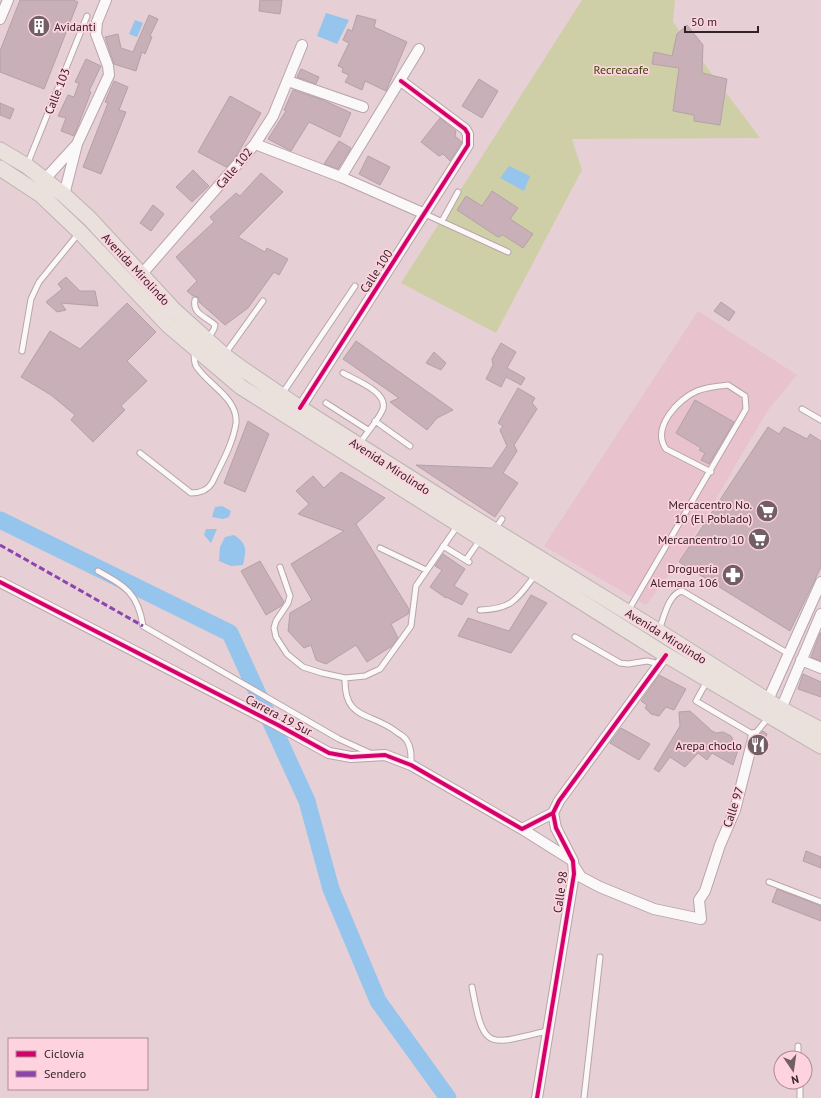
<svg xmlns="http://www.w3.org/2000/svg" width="821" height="1098" font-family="'PT Sans',sans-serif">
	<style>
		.built { fill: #e8c2cd }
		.green { fill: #cfcfa7 }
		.water { fill: #95c5ec }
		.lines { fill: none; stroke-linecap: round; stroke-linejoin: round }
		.river { stroke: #95c5ec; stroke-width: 17 }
		.building { fill: #c9afb7; stroke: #b4a2a7 }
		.lane-casing { stroke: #b7a5aa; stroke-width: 7 }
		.street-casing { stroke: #b7a5aa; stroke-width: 12 }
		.primary-casing { stroke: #beb2b5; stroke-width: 17 }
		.lane { stroke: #fbf8f9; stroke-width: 5 }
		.street { stroke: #fbf8f9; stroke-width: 10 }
		.primary { stroke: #eae1dc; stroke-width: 15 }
		.quiet { stroke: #8e44ad; stroke-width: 3; stroke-dasharray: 6 3; stroke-linecap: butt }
		.cycleway-casing { stroke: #fed2de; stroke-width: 6 }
		.cycleway { stroke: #d6006c; stroke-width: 4 }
		.labels { text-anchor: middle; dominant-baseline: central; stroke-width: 3.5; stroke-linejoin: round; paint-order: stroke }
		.poi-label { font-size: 12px; fill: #332328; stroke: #fed2de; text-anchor: end }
		.park-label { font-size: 12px; fill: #3a4404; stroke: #fed2de }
		.street-label { font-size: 12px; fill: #332328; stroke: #fed2de }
	</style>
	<rect width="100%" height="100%" fill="#e6cfd5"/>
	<path class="built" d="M698,311L797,375L768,410L681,558L646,605L544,546Z"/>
	<path class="green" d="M582,0H675L673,22L760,138L572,139L582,170L496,333L401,283Z"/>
	<path class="water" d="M326,13L349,20L337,44L317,36Z
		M135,20L143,23L137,37L129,34Z
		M509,166L530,176L524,191L500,178Z
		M222,506L231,511L229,517L223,519L212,517L215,507Z
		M206,529H217L211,543L204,535Z
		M234,535C248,544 246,550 243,565L231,566L219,561L220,547L225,537Z"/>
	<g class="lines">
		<path class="river" d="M0,520L230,633L307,801L331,889L378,1001L448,1098"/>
	</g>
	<path class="building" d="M20,0H73L78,2L44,89L0,72V51Z
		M260,0H282L280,14L259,11Z
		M149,15L158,19L150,36L152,37L145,54L142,52L136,71L114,64L105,37L118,34L121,48L133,52Z
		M357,15L376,20L374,27L407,42L386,91L365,81L362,90L345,82L349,75L342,72L343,68L338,66L349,43L343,40L348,29L352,31Z
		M687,25L703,45L702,73L727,79L720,125L694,121V115L673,111L679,68L652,64L654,52L672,56L677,34Z
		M86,59L101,66L89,91L91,92L74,136L61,131L66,118L58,116L68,95L74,97L79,83L75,82Z
		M301,69L319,77L316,84L297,77Z
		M479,79L498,91L482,118L462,106Z
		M114,81L128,87L119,110L126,112L101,174L83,167L108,103L105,102Z
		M293,90L323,100L351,113L340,137L309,122L291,151L268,139L286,111L284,110Z
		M230,96L261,113L237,155L226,167L198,152Z
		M0,103L14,109L10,119L0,115Z
		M440,118L456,131L455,136L462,142L450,161L443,154L439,156L421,142Z
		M339,141L351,148L338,169L324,164Z
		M368,156L390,167L380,185L359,174Z
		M193,170L209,186L192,202L176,187Z
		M261,173L283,192L238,237L265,252L267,248L288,259L279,275L274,272L248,308L225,325L199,302L198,297L193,296L187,291L197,281L176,257L214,222L210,217L236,193L240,196Z
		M492,191L518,208L510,219L533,234L523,248L503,235L498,237L457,210L466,196L482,206Z
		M153,205L164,214L151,231L140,223Z
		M66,277L80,291H95L98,306L61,303L66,310L57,312L46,302L62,289L58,284Z
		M721,302L735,312L729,321L714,311Z
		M127,303L156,332L127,361L147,381L121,406L125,410L93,442L71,420L75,415L51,395L21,377L50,331L80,349Z
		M356,341L453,410L437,418L427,430L390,402L399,398L343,359Z
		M501,343L516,352L507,368L525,378L521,385L506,377L501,387L486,379L493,365L492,359Z
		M434,352L446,363L441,370L426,363Z
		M518,388L535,398L532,403L537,409L514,445L517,451L503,473L518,483L495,517L416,465L492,468L507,446L500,430L503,426L498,423Z
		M695,400L734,422L709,464L701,460L705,453L699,450L701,448L676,433Z
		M248,421L269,434L245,492L224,483Z
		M768,427L779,434L784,427L807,439L810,434L821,441V567L790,631L679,562Z
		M341,472L385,498L356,524L409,609L408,614L391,624L398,638L392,646L367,662L356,645L326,664L316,660L311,645L304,648L288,631L290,613L312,600L291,564L344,531L298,514L309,504L296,491L313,476L324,488Z
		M443,554L465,569L454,586L468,594L462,605L446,597V598L430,587L442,570L435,566Z
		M260,561L284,602L281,606L266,615L241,571Z
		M531,595L547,603L511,653L458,636L468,618L509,631Z
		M820,633H821V661L811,657Z
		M803,674L821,682V697L798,689Z
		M659,675L686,689L674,710L666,707L659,716L651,714L645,708L647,705L641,701Z
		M690,711L712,731L716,733L723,732L731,736L738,750L733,765L712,753L707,760L698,753L685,767L670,757L659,772L654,769L680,726L679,712Z
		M621,728L650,744L639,760L610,743Z
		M763,731L767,734L758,756L756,755L760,734Z
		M806,851L821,857V868L803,861Z
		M777,889L821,906V921L772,902Z"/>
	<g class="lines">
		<g class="lane-casing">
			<path id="lane" d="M27,165L87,16
				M425,214L508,252
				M442,221L458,192
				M195,300C192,314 207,317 215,325L214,329L208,339
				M22,351L31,299L39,282L79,233
				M225,354L263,301
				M343,373C355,380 391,393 382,411C376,423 367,432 360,443
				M282,394L355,286
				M326,403L368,430
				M802,409L821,420
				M375,421L410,446
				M140,453L191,493C200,493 207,491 212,483C221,464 233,444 236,423C238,398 208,385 196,366C194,362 194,356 194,351
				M495,529L502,519
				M443,546L469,562
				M380,548L426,570
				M466,560L480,540
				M280,567L290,596L288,603L276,621L274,628L276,637L287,654L303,667L322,673L345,678L365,676L380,669L411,626L416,586L458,525
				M98,571C125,586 138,593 143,626L339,739L372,754
				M480,610C513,609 517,599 536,574
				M628,611L746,409L745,396L728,385C718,386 706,387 697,391C678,399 651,428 666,449L711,472
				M659,630C664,618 668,594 682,591L789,654
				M575,637L620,663L628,664L647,661L660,664
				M345,678C344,722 371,711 398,733C401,735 405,737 407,741C412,748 411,757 411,765
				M707,681L696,701L754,735L769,717
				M769,882L821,902
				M472,987C484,1052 487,1045 547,1031
				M798,1046V1058
				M800,1082V1098
				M584,1098L600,957"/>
		</g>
		<g class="street-casing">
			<path id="street" d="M0,19L8,0
				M288,81L363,107
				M255,144L341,177L425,214
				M341,177L419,49
				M45,179L77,144
				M64,195L77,144L109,75L108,66L96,34L97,22L106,0
				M141,275L255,144L273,116L302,45
				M300,408L468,145V134L465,129L401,81
				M0,582L278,725L329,753L351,757L385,755L411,765L522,829L553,813
				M801,660L821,668
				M768,700L821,582
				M781,709L821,614
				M522,829L573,861
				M574,866L581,877L600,887L654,909L701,919L699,900L705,891L720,845L735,810L754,735
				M537,1098L574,874L573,861L556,828L553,813L559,801L666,655"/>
		</g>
		<g class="primary-casing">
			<path id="primary" d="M0,150L27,166L64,195L90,219L174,310L225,356L244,370L300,408L453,505L658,631L781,709L821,730
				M0,168L41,195L80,232L168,325L241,387L666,655L821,746"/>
		</g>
		<use href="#lane" class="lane"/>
		<use href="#street" class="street"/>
		<use href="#primary" class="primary"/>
		<path class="quiet" d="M0,545L143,626"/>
		<g class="cycleway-casing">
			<path id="cycleway" d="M300,408L468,145V134L465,129L401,81
				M0,582L278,725L329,753L351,757L385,755L411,765L522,829L553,813
				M537,1098L574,874L573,861L556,828L553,813L559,801L666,655"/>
		</g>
		<use href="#cycleway" class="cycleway"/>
	</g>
	<defs>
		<g id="building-disc" transform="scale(1.15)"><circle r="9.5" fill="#725f65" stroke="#fed2de"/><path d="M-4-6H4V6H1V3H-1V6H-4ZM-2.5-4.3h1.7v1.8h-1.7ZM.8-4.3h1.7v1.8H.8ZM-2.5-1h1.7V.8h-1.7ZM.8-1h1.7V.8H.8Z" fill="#fff"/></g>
		<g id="supermarket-disc" transform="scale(1.15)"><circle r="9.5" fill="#725f65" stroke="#fed2de"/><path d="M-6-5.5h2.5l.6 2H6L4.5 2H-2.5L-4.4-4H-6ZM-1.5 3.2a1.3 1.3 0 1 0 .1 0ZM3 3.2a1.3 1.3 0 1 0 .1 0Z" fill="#fff"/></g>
		<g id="pharmacy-disc" transform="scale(1.15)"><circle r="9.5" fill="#725f65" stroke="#fed2de"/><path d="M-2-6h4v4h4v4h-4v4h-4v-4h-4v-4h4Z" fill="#fff"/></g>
		<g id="restaurant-disc" transform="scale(1.15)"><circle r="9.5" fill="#725f65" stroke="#fed2de"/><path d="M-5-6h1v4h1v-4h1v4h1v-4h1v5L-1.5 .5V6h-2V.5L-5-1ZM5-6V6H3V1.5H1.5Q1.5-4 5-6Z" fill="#fff"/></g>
	</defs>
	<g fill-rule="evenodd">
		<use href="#building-disc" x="39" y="26"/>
		<use href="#supermarket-disc" x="767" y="511"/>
		<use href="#supermarket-disc" x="759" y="539"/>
		<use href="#pharmacy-disc" x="733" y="575"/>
		<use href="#restaurant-disc" x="758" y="745"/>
	</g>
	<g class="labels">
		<g class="poi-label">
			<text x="54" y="26" text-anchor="start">Avidanti</text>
			<text x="752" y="504">Mercacentro No.<tspan x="752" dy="14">10 (El Poblado)</tspan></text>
			<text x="744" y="539">Mercancentro 10</text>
			<text x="718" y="568">Droguería<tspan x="718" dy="14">Alemana 106</tspan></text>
			<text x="742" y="745">Arepa choclo</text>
		</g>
		<g class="park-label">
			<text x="621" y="69">Recreacafe</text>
		</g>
		<g class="street-label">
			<text transform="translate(57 91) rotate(-68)">Calle 103</text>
			<text transform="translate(234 168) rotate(-50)">Calle 102</text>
			<text transform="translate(136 269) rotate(47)">Avenida Mirolindo</text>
			<text transform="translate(376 271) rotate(-57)">Calle 100</text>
			<text transform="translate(390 466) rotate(33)">Avenida Mirolindo</text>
			<text transform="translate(666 636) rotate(32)">Avenida Mirolindo</text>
			<text transform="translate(279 715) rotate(28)">Carrera 19 Sur</text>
			<text transform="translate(733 807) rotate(-72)">Calle 97</text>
			<text transform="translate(560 892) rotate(-82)">Calle 98</text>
		</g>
	</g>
	<rect x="8" y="1038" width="140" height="52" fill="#fed2de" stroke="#ad8c95"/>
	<rect x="16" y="1051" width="20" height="6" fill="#d6006c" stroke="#ad8c95"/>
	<text x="44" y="1058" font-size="12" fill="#332328">Ciclovía</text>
	<rect x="16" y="1071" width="20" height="6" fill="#8e44ad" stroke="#ad8c95"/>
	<text x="44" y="1078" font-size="12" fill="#332328">Sendero</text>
	<g transform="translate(793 1070) rotate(167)"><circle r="19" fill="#fed2de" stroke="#ad8c95"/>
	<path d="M0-3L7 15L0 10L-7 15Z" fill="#725f65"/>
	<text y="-6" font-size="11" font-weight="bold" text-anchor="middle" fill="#332328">N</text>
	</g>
	<path d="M685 26v6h73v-6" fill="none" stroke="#332328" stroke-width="2"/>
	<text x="691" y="26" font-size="12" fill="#332328" stroke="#fed2de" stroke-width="3" paint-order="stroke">50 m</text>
</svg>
